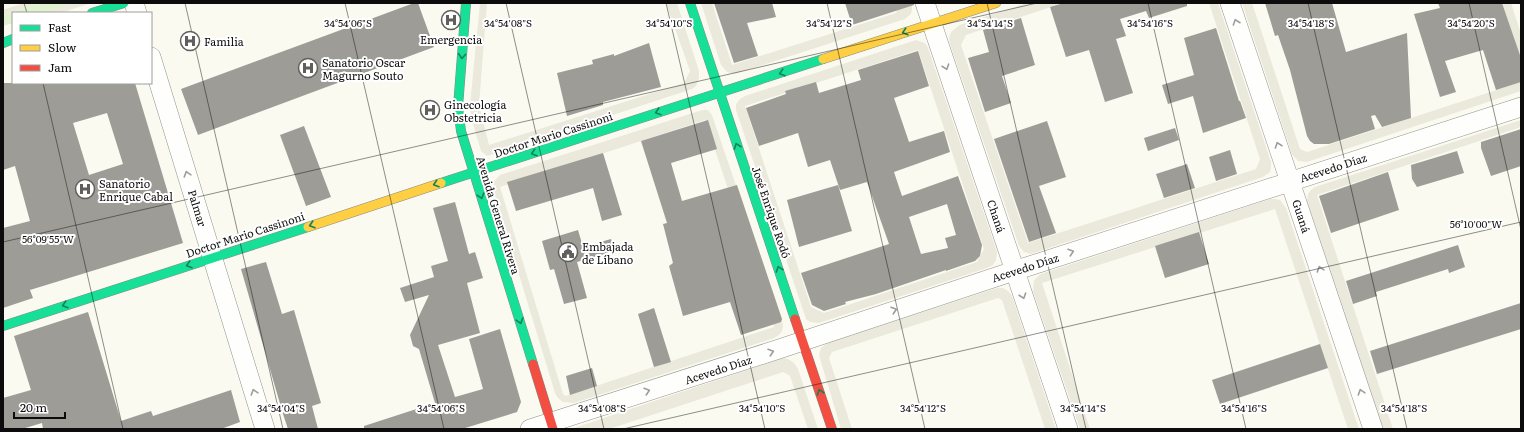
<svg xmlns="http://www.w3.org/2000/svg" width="1524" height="432" font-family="Literata,serif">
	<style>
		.green { fill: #dff1cf }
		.plaza { fill: #eae9db; fill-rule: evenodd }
		.building { fill: #9d9c96; fill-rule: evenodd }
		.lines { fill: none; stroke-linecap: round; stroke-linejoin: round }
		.street-casing { stroke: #93938f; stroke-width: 20 }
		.fast-casing { stroke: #8a8a85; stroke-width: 10 }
		.slow-casing { stroke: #8a8a85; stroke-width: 10 }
		.jam-casing { stroke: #8a8a85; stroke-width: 10 }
		.street { stroke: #fefefd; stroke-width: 19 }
		.fast { stroke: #16e098; stroke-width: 9 }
		.slow { stroke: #ffcf43; stroke-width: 9 }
		.jam { stroke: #f24e42; stroke-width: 9 }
		.oneway { stroke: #9d9d9d }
		.oneway2 { stroke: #128159 }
		.ticks { fill: none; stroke: #0c0c0c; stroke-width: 1; stroke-opacity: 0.45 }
		.labels { text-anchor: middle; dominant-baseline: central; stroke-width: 4; stroke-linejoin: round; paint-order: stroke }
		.poi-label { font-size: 11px; fill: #0c0c0c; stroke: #fff; text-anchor: start }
		.street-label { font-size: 11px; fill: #0c0c0c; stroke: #fff }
		.ticks-label { font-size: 10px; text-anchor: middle; fill: #0c0c0c; stroke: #fff; stroke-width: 4; stroke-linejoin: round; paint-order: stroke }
	</style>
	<rect width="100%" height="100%" fill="#fafaf0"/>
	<path class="green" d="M41,3L68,4C53,16 30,13 13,13V23L3,26V15Z"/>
	<path class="plaza" d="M24,3H41L3,15V10Z
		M67,3H91L61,13H44L64,6V5Z
		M480,3H487L479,105L489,145L684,83L690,71L666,3H677L699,71V78L696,86L692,89L487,156L481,151L471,117L470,105Z
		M701,3H712L732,65L896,13L901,3L912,5V9L911,14L905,19L735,74L727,72L721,65Z
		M1027,3H1063L966,35L961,45L1028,243L1256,169L1260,159L1209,3H1218L1271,162V167L1270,172L1263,177L1031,254L1024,252L1019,246L950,44L949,38L951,32L960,25Z
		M1242,3H1252L1300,149L1307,152L1521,82V91L1307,162L1298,161L1292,154Z
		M1502,3H1511L1521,34V58Z
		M916,40L925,43L928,48L997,252L996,260L993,265L987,268L819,323L810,322L806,319L736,110V104L740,99L745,96ZM918,50L984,249L977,262L824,313L811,307L745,106Z
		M702,110H708L712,115L782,321L783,326L782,331L779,335L774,338L574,403L563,402L558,398L555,393L493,189L494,181L500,175ZM705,120L774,327L566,396L563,394L500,187Z
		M1521,120V127L1317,195L1393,429H1381L1307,201L1308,194L1311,190L1315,187Z
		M1270,199H1275L1280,200L1286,208L1359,429H1348L1275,209L1042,283L1090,429H1080L1033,291L1034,281L1037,277L1041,274Z
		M997,288H1003L1008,291L1012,296L1056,429H1045L1002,300L998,298L832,352L829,358L852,429H841L819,355L821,348L828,343Z
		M783,358L788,359L794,363L798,369L818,429H808L790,376L783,372L609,429H571Z"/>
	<path class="building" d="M414,3H418L434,47L198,135L181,89Z
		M714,3H772L776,17L747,23L758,56L734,63Z
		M845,3H914V5L852,25Z
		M1064,3H1187V6L1149,18L1146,11L1120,19L1126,36L1116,39L1133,93L1105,102L1089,50L1066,57L1050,7Z
		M1265,3H1332L1346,52L1407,33L1411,118L1382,127L1375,115L1371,116L1375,129L1329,144H1314L1310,141L1307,136L1290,70L1278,35L1275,36Z
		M1438,3H1502L1521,58V82L1496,90L1483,50L1445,61L1456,92L1440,97L1414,14L1440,8Z
		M1021,18L1035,65L1002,76L1011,103L985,112L968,58L989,52L983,30Z
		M1216,28L1239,101H1240L1246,118L1203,133L1193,96L1168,104L1162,85L1194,75L1184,38Z
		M649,43L661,87L603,102V105L567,116L557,73L593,64L592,60L614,54V56Z
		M918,51L929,86L894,98L909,142L944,131L950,152L894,172L902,196L958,176L982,245L980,256L975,261L969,263L946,271V270L876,294L845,302L846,304L824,311L812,305L801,273L889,244L867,182L840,190L830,160L808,167L798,133L759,146L746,108L786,94L785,91L816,82L819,93L861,80L858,70ZM947,204L956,235L945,238L948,248L921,254L909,217Z
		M3,83H135L183,243L30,290L33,298L3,308V228L30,221L15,166L3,170ZM107,113L123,164L89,175L73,123Z
		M708,120L717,149L671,163L682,201L737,185L782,319L781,322L741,335L730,302L683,316L669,266L673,263L663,224L667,223L641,141Z
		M1047,121L1066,177L1039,186L1056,233L1029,242L994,139Z
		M304,126L331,197L306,206L280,135Z
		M1175,128L1179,140L1148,151L1144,138Z
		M1521,129V166L1491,176L1481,148V142Z
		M1230,150L1237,174L1216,181L1209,157Z
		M1457,151L1464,173L1417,187L1412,179L1411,165Z
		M603,153L622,215L602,221L593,188L516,211L507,182Z
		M1187,164L1195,188L1164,198L1156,174Z
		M1388,172L1399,210L1331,233L1319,196Z
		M838,185L852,231L799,247L787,200Z
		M455,202L469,254L475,252L483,278L467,283L480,333L438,345L455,397L483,389L469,339L500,329L521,402L517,412L462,429H364V426L435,403L419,349L413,346L410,335L429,295L405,302L400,288L434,277L431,266L448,261L433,208Z
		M578,230L583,247L611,239L615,251L577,262L587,298L564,304L554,269L550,270L542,241Z
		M1199,232L1209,264L1165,278L1155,246Z
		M1458,245L1465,267L1449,273L1448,269L1376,292L1377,296L1353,304L1346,281Z
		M266,262L282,314L294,310L321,403L312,406L318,429H288L283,414L241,269Z
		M1521,303V329L1377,374L1370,351Z
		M654,308L671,362L654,367L638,314Z
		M88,312L121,421L151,411L153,416L231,390L240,422L221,429H43L42,423L22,429H3V398L31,390L14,336Z
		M1320,344L1328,368L1220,404L1212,380Z
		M592,368L597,386L570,395L566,376Z"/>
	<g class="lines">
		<g class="street-casing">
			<path id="street" d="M134,3L137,13
				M925,3L1068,429
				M1230,3L1373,429
				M151,57L265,429
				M530,429L776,350L1014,271L1521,107"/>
		</g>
		<g class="fast-casing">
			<path id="fast" d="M466,3L458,107L461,131L533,364
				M690,3L795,319
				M92,13L124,3
				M3,43L13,39
				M441,183L823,59
				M3,326L308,227"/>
		</g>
		<g class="slow-casing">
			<path id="slow" d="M823,59L996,3
				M308,227L441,183"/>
		</g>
		<g class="jam-casing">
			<path id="jam" d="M795,319L832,429
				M533,364L553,429"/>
		</g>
		<use href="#street" class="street"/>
		<use href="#fast" class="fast"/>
		<use href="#slow" class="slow"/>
		<use href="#jam" class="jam"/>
	</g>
	<defs><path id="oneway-chevron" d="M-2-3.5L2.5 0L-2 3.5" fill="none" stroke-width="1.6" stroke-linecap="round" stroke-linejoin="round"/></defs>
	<g class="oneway">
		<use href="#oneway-chevron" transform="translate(1236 22) rotate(-109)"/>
		<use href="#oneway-chevron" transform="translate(946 67) rotate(71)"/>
		<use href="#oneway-chevron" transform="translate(1278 145) rotate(-109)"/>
		<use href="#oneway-chevron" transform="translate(187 174) rotate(-107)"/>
		<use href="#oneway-chevron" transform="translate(1071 252) rotate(-18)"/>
		<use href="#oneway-chevron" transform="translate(1320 269) rotate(-108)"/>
		<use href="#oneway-chevron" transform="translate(1023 296) rotate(71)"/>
		<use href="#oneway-chevron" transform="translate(894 310) rotate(-18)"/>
		<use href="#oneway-chevron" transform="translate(771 352) rotate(-18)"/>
		<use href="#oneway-chevron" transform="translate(647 391) rotate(-18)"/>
		<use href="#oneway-chevron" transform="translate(254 392) rotate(-107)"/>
		<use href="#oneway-chevron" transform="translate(1361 392) rotate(-108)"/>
	</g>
	<g class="oneway2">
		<use href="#oneway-chevron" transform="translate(905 32) rotate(162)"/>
		<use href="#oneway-chevron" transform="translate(462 56) rotate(94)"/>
		<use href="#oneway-chevron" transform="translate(782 73) rotate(162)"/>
		<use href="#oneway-chevron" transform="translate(658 112) rotate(162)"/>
		<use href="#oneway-chevron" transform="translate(737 146) rotate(-109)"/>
		<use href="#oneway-chevron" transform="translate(534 153) rotate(162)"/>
		<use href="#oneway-chevron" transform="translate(436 184) rotate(162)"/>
		<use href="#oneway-chevron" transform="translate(481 196) rotate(73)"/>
		<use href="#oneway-chevron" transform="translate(312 225) rotate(162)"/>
		<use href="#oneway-chevron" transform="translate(189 265) rotate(162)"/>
		<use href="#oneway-chevron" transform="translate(779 269) rotate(-109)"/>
		<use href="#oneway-chevron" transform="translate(65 305) rotate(162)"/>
		<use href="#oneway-chevron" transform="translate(520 321) rotate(73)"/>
		<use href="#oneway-chevron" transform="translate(820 392) rotate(-108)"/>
	</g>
	<path class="ticks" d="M24,3L27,13M185,3L283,429M345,3L444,429M506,3L604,429M666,3L765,429M827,3L925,429M987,3L1086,429M1148,3L1246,429M1308,3L1407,429M1469,3L1521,230M43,83L123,429M3,242L1037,3M623,429L1521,222"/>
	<defs>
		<g id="hospital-ring" transform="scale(1)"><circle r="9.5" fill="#fff" stroke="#5f5f5c" stroke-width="1.5"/><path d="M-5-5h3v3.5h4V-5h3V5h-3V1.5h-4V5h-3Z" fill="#5f5f5c"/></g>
		<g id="civic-ring" transform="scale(1)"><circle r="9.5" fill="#fff" stroke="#5f5f5c" stroke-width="1.5"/><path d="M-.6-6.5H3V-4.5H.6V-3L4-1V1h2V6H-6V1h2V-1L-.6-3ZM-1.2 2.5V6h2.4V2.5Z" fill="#5f5f5c"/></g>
	</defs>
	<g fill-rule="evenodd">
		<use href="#hospital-ring" x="451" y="20"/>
		<use href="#hospital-ring" x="190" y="41"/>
		<use href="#hospital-ring" x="308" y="68"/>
		<use href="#hospital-ring" x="430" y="110"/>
		<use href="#hospital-ring" x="85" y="189"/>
		<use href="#civic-ring" x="568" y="252"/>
	</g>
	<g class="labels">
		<g class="poi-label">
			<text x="451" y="39" text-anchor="middle">Emergencia</text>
			<text x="204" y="41">Familia</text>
			<text x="322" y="62">Sanatorio Oscar<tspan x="322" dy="13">Magurno Souto</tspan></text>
			<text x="444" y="104">Ginecología<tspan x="444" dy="13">Obstetricia</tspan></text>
			<text x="99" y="183">Sanatorio<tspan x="99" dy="13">Enrique Cabal</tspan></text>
			<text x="582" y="246">Embajada<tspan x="582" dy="13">de Líbano</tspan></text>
		</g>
		<g class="street-label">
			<text transform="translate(553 134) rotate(-18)">Doctor Mario Cassinoni</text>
			<text transform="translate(1333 167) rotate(-18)">Acevedo Díaz</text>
			<text transform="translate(198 208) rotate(73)">Palmar</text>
			<text transform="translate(772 212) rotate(71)">José Enrique Rodó</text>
			<text transform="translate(499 215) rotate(73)">Avenida General Rivera</text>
			<text transform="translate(997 216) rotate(71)">Chaná</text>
			<text transform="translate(1302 216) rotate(72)">Guaná</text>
			<text transform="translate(245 234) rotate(-18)">Doctor Mario Cassinoni</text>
			<text transform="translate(1025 267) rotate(-18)">Acevedo Díaz</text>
			<text transform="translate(718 369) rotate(-18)">Acevedo Díaz</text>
		</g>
	</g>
	<g class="ticks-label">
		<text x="348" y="27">34°54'06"S</text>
		<text x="508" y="27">34°54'08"S</text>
		<text x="669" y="27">34°54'10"S</text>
		<text x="829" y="27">34°54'12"S</text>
		<text x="990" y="27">34°54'14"S</text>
		<text x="1150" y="27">34°54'16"S</text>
		<text x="1311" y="27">34°54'18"S</text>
		<text x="1471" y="27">34°54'20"S</text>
		<text x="1476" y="228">56°10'00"W</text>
		<text x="48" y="243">56°09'55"W</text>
		<text x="281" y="412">34°54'04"S</text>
		<text x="441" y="412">34°54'06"S</text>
		<text x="602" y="412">34°54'08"S</text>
		<text x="762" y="412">34°54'10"S</text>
		<text x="923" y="412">34°54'12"S</text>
		<text x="1083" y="412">34°54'14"S</text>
		<text x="1244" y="412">34°54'16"S</text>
		<text x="1404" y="412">34°54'18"S</text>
	</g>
	<rect width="1524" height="432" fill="none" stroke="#0c0c0c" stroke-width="8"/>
	<rect x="12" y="12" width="140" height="72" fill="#ffffff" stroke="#9e9e9e"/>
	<rect x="20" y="25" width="20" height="6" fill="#16e098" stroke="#9e9e9e"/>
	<text x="48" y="32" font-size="12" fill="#0c0c0c">Fast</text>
	<rect x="20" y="45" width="20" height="6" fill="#ffcf43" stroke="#9e9e9e"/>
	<text x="48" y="52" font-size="12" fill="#0c0c0c">Slow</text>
	<rect x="20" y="65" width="20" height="6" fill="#f24e42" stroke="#9e9e9e"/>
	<text x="48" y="72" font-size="12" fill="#0c0c0c">Jam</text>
	<path d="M14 412v6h51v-6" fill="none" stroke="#0c0c0c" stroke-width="2"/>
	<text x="20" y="412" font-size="12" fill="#0c0c0c" stroke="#ffffff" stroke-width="3" paint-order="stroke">20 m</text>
</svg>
